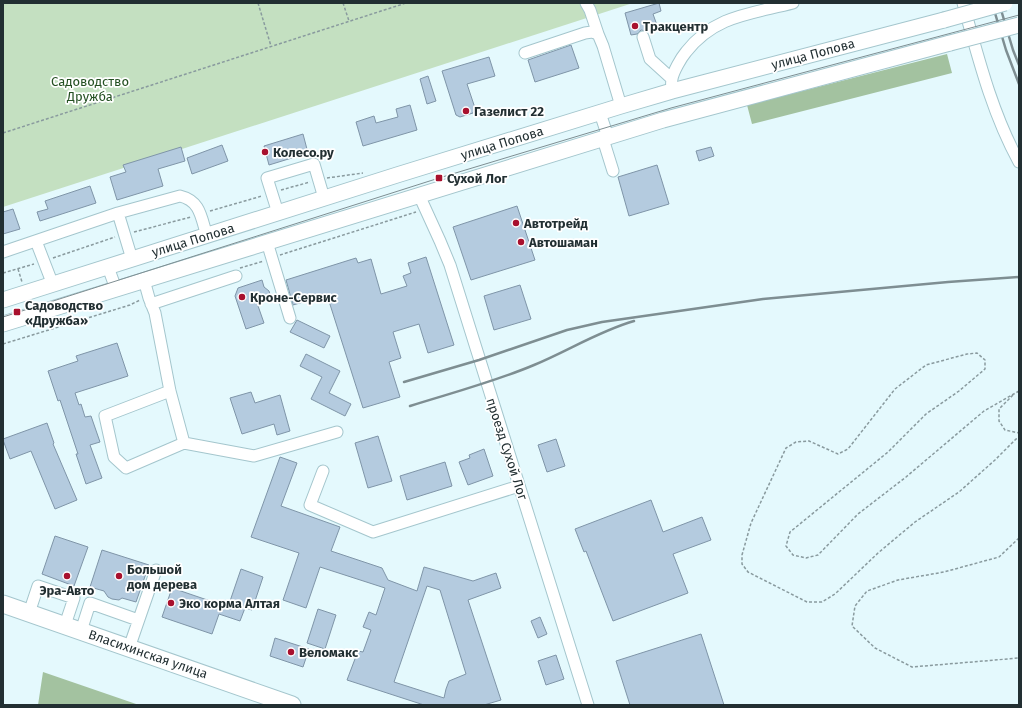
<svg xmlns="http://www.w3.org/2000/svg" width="1022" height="708" font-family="'Fira Sans',sans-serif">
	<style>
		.green { fill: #c4e0c1 }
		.forest { fill: #a3c2a0 }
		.building { fill: #b4cbdf; stroke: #7f95a8; fill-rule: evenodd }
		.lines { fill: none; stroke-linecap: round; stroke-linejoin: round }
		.minor-casing { stroke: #a4c6cd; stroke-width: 13 }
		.major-casing { stroke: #a4c6cd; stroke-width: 17 }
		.highway-casing { stroke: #a4c6cd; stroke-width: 19 }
		.path { stroke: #899a9e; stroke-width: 1.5; stroke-dasharray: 3 2; stroke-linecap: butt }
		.minor { stroke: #fff; stroke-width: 11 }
		.major { stroke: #fff; stroke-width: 15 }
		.highway { stroke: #fff; stroke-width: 17 }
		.tram { stroke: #7e8e92; stroke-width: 1 }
		.rail { stroke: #7e8e92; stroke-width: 2.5 }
		.major-bridge-casing { stroke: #a4c6cd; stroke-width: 17; stroke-linecap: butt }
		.major-bridge { stroke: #fff; stroke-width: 15 }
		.poi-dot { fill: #a8102e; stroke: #fff; stroke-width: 1.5 }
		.labels { text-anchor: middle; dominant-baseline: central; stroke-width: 3.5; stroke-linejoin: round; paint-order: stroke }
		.poi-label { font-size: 13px; font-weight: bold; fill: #222f32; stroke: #fff; text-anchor: start }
		.street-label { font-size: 13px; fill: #222f32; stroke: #fff }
		.park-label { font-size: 13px; fill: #245022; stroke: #fff }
	</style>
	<rect width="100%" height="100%" fill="#e4f9fd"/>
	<path class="green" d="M3,3H633L3,207Z"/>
	<path class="forest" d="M947,54L952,73L752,124L747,105Z
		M43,672L139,705H38Z"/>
	<path class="building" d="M659,3L661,11L653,14L658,28L646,31L641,30L637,34L631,35L625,13Z
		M571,45L579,68L535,82L528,60Z
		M489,57L495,76L467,84L475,108L473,113L460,117L456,115L442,71Z
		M428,76L436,101L427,104L420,79Z
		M410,105L417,130L363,146L356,122L374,116L376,123L398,117L396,109Z
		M303,134L308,153L269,165L264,146Z
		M222,145L228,161L192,174L187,158Z
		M181,147L185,161L158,169L163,186L117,200L110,177L126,172L123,165Z
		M711,147L714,156L699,161L696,151Z
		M657,165L669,204L629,216L618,177Z
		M90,186L96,203L40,221L37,212L48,209L45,201Z
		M517,206L535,260L471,280L453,227Z
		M13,209L20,229L3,234V212Z
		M426,257L454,345L428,353L419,324L393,332L401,358L389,362L400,397L363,408L327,295L293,305L286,280L356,258L358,263L371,259L381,294L407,286L403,276L411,273L408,263Z
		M262,280L264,287L269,291L271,298L257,303L264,323L246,329L235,296L238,288Z
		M520,285L531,319L494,330L484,296Z
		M297,320L330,336L324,348L290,332Z
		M117,343L128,376L75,393L79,405L81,404L85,417L91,416L100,442L90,445L102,478L86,484L76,454H78L60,400L58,401L48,371L78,361L76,356Z
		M306,354L340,371L329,393L351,404L345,416L311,399L322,377L300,366Z
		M251,392L255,403L280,395L290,431L277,435L274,424L242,434L230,398Z
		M47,423L54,443L53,444L77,500L55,509L31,451L10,459L3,440V439Z
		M378,436L392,481L368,488L355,443Z
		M556,439L565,466L547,472L538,445Z
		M484,449L493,476L468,485L459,462L470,458L469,455Z
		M280,457L297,463L281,506L340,527L331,551L382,568L388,580L417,591L424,567L473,581L496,573L501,588L468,600L501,700L484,705H424L347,680L358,651L363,652L371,630L363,627L369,612L376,615L385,588L320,567L306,608L283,600L299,553L251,537ZM427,586L440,590L466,674L449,681L446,689L444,698L394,682Z
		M445,462L452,486L407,500L400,476Z
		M651,500L663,532L702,517L711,540L673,554L688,593L613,621L586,551L584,552L575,529Z
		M55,536L88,547L74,586L42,574Z
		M102,550L149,565L136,602L122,598L119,600L112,599L108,597L104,591L90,587Z
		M241,569L263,577L252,610L245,608L240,621L219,614L212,634L162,617L172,588L228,607Z
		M318,609L336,615L325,649L307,643Z
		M540,617L547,634L538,638L531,621Z
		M701,634L724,705H630L616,661Z
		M275,638L309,649L303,667L270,656Z
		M556,655L564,679L546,685L538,661Z"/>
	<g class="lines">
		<g class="minor-casing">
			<path id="minor" d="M586,3L590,10L598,34
				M963,3C978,57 992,113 1019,162
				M643,37L650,59L672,79
				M525,53L585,33L592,32L598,34L603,46L621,106
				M672,91C672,88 671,83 672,79C673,72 681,58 686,52C715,15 751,14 793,3
				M600,113L608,137
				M603,139L613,171
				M419,195L440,241L450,265L588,705
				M118,213L132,259
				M278,213L267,178L314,164L324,198
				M36,241L53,285
				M267,242L290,318
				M3,252L118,213L180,196C201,201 201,218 207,236
				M108,267L116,289
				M144,280L149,298L155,313L170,391L184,443L254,456L337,432
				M151,304L236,276
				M170,391L105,416L114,457L126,468L184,443
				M323,471L310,505L373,532L519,486
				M29,613L38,586L74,598L65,625
				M81,631L90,603L138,620
				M129,648L156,570"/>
		</g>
		<g class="major-casing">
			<path id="major" d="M3,300L397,175L621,106L672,91L944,20
				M3,324L663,120L950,43"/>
		</g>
		<g class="highway-casing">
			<path id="highway" d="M3,604L292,705"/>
		</g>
		<path class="path" d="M258,3L271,46
			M343,3L349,21
			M3,133L406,3
			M327,178L363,173
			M281,190L310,182
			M210,211L262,196
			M134,232L191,217
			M280,255L416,212
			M53,258L115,237
			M240,268L264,261
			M18,269L22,282
			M3,273L34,264
			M3,344L130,305L140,300
			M1019,391L984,411L906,477L858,514L818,555L806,558L793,555L786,546L790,532L888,452L926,414L959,391L985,369V360L977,353L967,354L926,365L895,389L848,449L838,454L809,441L796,442L786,448L751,523L742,555V564L748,572L807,602H822L835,594L878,553L915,522L959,492L995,460L1016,439L1019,438
			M1013,395L999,409V421L1005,430L1019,433
			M1019,538L999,557L944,572L898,580L867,591L855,606L852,626L875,648L912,667L1019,658"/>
		<use href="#minor" class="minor"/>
		<use href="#major" class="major"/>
		<use href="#highway" class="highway"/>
		<path class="tram" d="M3,317L439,178L671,108L1019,15"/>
		<path class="rail" d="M992,3L1006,50L1019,84
			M999,3L1013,50L1019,65
			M404,382L479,360L567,330L602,322L763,299L948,282L1019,277
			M410,406C451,393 494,382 534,365C568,351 599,331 634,321"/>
		<g class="major-bridge-casing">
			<path id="major-bridge" d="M944,20L1005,3
				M950,43L1019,25"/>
		</g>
		<use href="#major-bridge" class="major-bridge"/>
	</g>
	<g class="poi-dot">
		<circle cx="635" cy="26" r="4"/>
		<circle cx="466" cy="111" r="4"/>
		<circle cx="265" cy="152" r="4"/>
		<rect x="435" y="174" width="8" height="8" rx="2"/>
		<circle cx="516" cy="223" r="4"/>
		<circle cx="521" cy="242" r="4"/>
		<circle cx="242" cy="297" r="4"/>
		<rect x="13" y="308" width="8" height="8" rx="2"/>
		<circle cx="67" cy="576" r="4"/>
		<circle cx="119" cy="576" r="4"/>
		<circle cx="171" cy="603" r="4"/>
		<circle cx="291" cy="652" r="4"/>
	</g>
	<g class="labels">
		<g class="poi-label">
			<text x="643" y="26">Тракцентр</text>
			<text x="474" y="111">Газелист 22</text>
			<text x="273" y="152">Колесо.ру</text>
			<text x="447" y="178">Сухой Лог</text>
			<text x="524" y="223">Автотрейд</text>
			<text x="529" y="242">Автошаман</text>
			<text x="250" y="297">Кроне-Сервис</text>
			<text x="25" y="305">Садоводство<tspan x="25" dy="15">«Дружба»</tspan></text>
			<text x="127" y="569">Большой<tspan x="127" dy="15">дом дерева</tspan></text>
			<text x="67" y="590" text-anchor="middle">Эра-Авто</text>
			<text x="179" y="603">Эко корма Алтая</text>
			<text x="299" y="652">Веломакс</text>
		</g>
		<g class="street-label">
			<text transform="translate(813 54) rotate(-15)">улица Попова</text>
			<text transform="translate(502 143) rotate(-17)">улица Попова</text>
			<text transform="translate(193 240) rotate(-17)">улица Попова</text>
			<text transform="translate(507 449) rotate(72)">проезд Сухой Лог</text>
			<text transform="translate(148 654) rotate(19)">Власихинская улица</text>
		</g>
		<g class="park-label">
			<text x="90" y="81">Садоводство<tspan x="90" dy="15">Дружба</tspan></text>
		</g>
	</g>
	<rect width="1022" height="708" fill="none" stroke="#222f32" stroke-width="8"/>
</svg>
